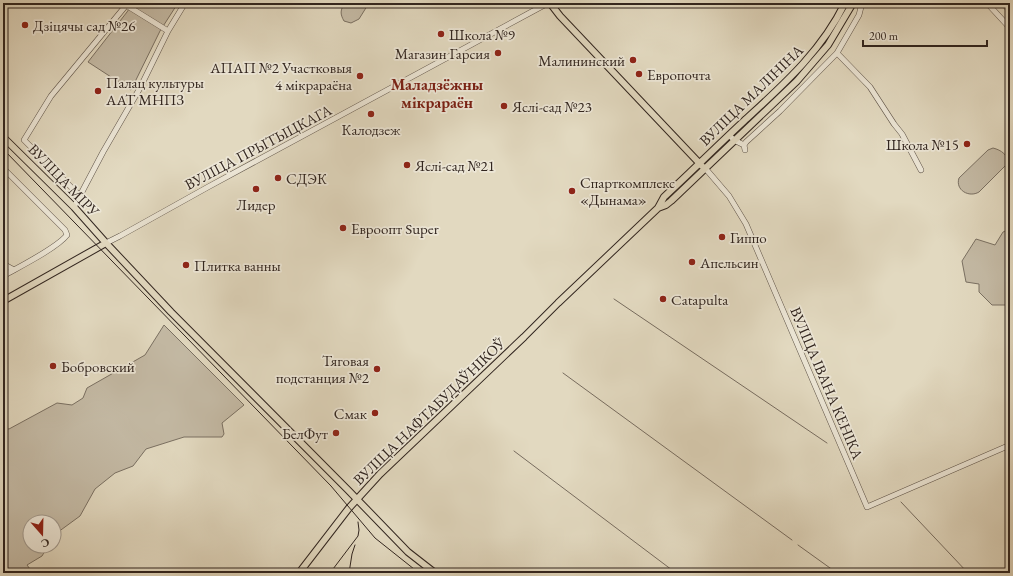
<svg xmlns="http://www.w3.org/2000/svg" width="1013" height="576" font-family="'EB Garamond',serif">
	<style>
		.green { fill: #c4baa5; stroke: #7a7062 }
		.lines { fill: none; stroke-linecap: round; stroke-linejoin: round }
		.stream { stroke: #776c5f; stroke-width: 1 }
		.minor-casing { stroke: #5d5247; stroke-width: 6 }
		.major-casing { stroke: #31251f; stroke-width: 8 }
		.minor { stroke: #ece6d6; stroke-width: 5 }
		.major { stroke: #e2d9c0; stroke-width: 6 }
		.tram { stroke: #31251f; stroke-width: 1 }
		.poi-dot { fill: #8f2418; stroke: #ece6d6; stroke-width: 1.5 }
		.labels { text-anchor: middle; dominant-baseline: central; stroke-width: 3.5; stroke-linejoin: round; paint-order: stroke }
		.poi-label { font-size: 15px; fill: #31251f; stroke: #ece6d6; text-anchor: start }
		.street-label { font-size: 15px; fill: #31251f; stroke: #ece6d6 }
		.neighbourhood-label { font-size: 16px; font-weight: bold; fill: #7a1f14; stroke: #ece6d6 }
	</style>
	<rect width="100%" height="100%" fill="#e2d9c0"/>
	<filter id="stains"><feTurbulence type="fractalNoise" baseFrequency=".005" numOctaves="4"/><feColorMatrix values="0 0 0 0 .2 0 0 0 0 .09 0 0 0 0 .02 0 0 0 .5 -.17"/></filter>
	<radialGradient id="worn" r=".72"><stop offset=".6" stop-color="#630" stop-opacity="0"/><stop offset="1" stop-color="#630" stop-opacity=".3"/></radialGradient>
	<path class="green" d="M133,3H178L160,31L131,90L88,62L127,12Z
		M345,3H369L359,19L351,23L344,21C340,14 340,10 345,3Z
		M993,148C1001,150 1009,155 1007,164L979,192C969,198 955,190 959,178L988,150Z
		M1010,229V305H992L979,292V284L966,282L962,261L976,239L995,245L1003,232Z
		M164,325L244,405L222,423L224,434L222,437H184L146,449L133,466L115,473L95,489L80,516L54,535V522H30V546H48L42,556L27,565L33,573H3V428L9,429L57,403L72,405L83,398L87,388L145,355Z"/>
	<g class="lines">
		<path class="stream" d="M614,299L827,443
			M563,373L792,540
			M514,451L676,573
			M901,502L968,573
			M798,545L837,573"/>
		<g class="minor-casing">
			<path id="minor" d="M862,3L859,15L837,53L870,87L894,124L902,134L921,170
				M987,3L1010,28
				M1003,3L1010,11
				M126,5L168,31
				M729,135L734,140L744,145
				M745,150L744,145L746,142L780,111L837,53
				M3,168L65,230L67,235C57,248 19,267 3,276
				M705,168L729,196L746,224L867,507L1010,445
				M80,196L24,140L51,96L128,3
				M74,207L103,152L140,88L168,31L185,3
				M106,243L120,236L208,187L548,3
				M3,264L14,270"/>
		</g>
		<g class="major-casing">
			<path id="major" d="M550,3L560,16L702,166
				M3,137L74,207L106,243L171,312L348,490L408,552L435,573
				M658,208L664,197C691,172 717,146 744,121C783,85 821,52 845,3
				M3,301L106,243
				M299,573L349,508L380,474L524,337L558,303L658,208L666,205L671,201L797,81L828,45L853,3"/>
		</g>
		<use href="#minor" class="minor"/>
		<use href="#major" class="major"/>
		<path class="tram" d="M3,149L331,486L375,538L419,573
			M330,573L358,536L359,530L358,522
			M349,573L352,554L355,545"/>
	</g>
	<g class="poi-dot">
		<circle cx="25" cy="25" r="4"/>
		<circle cx="441" cy="34" r="4"/>
		<circle cx="498" cy="53" r="4"/>
		<circle cx="633" cy="60" r="4"/>
		<circle cx="639" cy="74" r="4"/>
		<circle cx="360" cy="76" r="4"/>
		<circle cx="98" cy="91" r="4"/>
		<circle cx="504" cy="106" r="4"/>
		<circle cx="371" cy="114" r="4"/>
		<circle cx="967" cy="144" r="4"/>
		<circle cx="407" cy="165" r="4"/>
		<circle cx="278" cy="178" r="4"/>
		<circle cx="256" cy="189" r="4"/>
		<circle cx="572" cy="191" r="4"/>
		<circle cx="343" cy="228" r="4"/>
		<circle cx="722" cy="237" r="4"/>
		<circle cx="692" cy="262" r="4"/>
		<circle cx="186" cy="265" r="4"/>
		<circle cx="663" cy="299" r="4"/>
		<circle cx="53" cy="366" r="4"/>
		<circle cx="377" cy="369" r="4"/>
		<circle cx="375" cy="413" r="4"/>
		<circle cx="336" cy="433" r="4"/>
	</g>
	<g class="labels">
		<g class="poi-label">
			<text x="33" y="25">Дзіцячы сад №26</text>
			<text x="449" y="34">Школа №9</text>
			<text x="490" y="53" text-anchor="end">Магазин Гарсия</text>
			<text x="625" y="60" text-anchor="end">Малининский</text>
			<text x="352" y="67" text-anchor="end">АПАП №2 Участковыя<tspan x="352" dy="17">4 мікрараёна</tspan></text>
			<text x="647" y="74">Европочта</text>
			<text x="106" y="82">Палац культуры<tspan x="106" dy="17">ААТ МНПЗ</tspan></text>
			<text x="512" y="106">Яслі-сад №23</text>
			<text x="371" y="129" text-anchor="middle">Калодзеж</text>
			<text x="959" y="144" text-anchor="end">Школа №15</text>
			<text x="415" y="165">Яслі-сад №21</text>
			<text x="286" y="178">СДЭК</text>
			<text x="580" y="182">Спарткомплекс<tspan x="580" dy="17">«Дынама»</tspan></text>
			<text x="256" y="204" text-anchor="middle">Лидер</text>
			<text x="351" y="228">Евроопт Super</text>
			<text x="730" y="237">Гиппо</text>
			<text x="700" y="262">Апельсин</text>
			<text x="194" y="265">Плитка ванны</text>
			<text x="671" y="299">Catapulta</text>
			<text x="369" y="360" text-anchor="end">Тяговая<tspan x="369" dy="17">подстанция №2</tspan></text>
			<text x="61" y="366">Бобровский</text>
			<text x="367" y="413" text-anchor="end">Смак</text>
			<text x="328" y="433" text-anchor="end">БелФут</text>
		</g>
		<g class="street-label">
			<text transform="translate(751 95) rotate(-44)">ВУЛІЦА МАЛІНІНА</text>
			<text transform="translate(258 147) rotate(-28)">ВУЛІЦА ПРЫТЫЦКАГА</text>
			<text transform="translate(64 180) rotate(46)">ВУЛІЦА МІРУ</text>
			<text transform="translate(827 383) rotate(67)">ВУЛІЦА ІВАНА КЕНІКА</text>
			<text transform="translate(429 411) rotate(-44)">ВУЛІЦА НАФТАБУДАЎНІКОЎ</text>
		</g>
		<g class="neighbourhood-label">
			<text x="437" y="84">Маладзёжны<tspan x="437" dy="18">мікрараён</tspan></text>
		</g>
	</g>
	<rect width="1013" height="576" fill="none" stroke="#e2d9c0" stroke-width="16"/>
	<rect x="4" y="4" width="1005" height="568" fill="none" stroke="#31251f" stroke-width="2"/>
	<rect x="8" y="8" width="997" height="560" fill="none" stroke="#31251f"/>
	<g transform="translate(42 534) rotate(160)"><circle r="19" fill="#ece6d6" stroke="#a1998d"/>
	<path d="M0-3L7 15L0 10L-7 15Z" fill="#8f2418"/>
	<text y="-6" font-size="11" font-weight="bold" text-anchor="middle" fill="#31251f">С</text>
	</g>
	<path d="M863 40v6h124v-6" fill="none" stroke="#31251f" stroke-width="2"/>
	<text x="869" y="40" font-size="12" fill="#31251f" stroke="#ece6d6" stroke-width="3" paint-order="stroke">200 m</text>
	<rect width="100%" height="100%" filter="url(#stains)"/>
	<rect width="100%" height="100%" fill="url(#worn)"/>
</svg>
